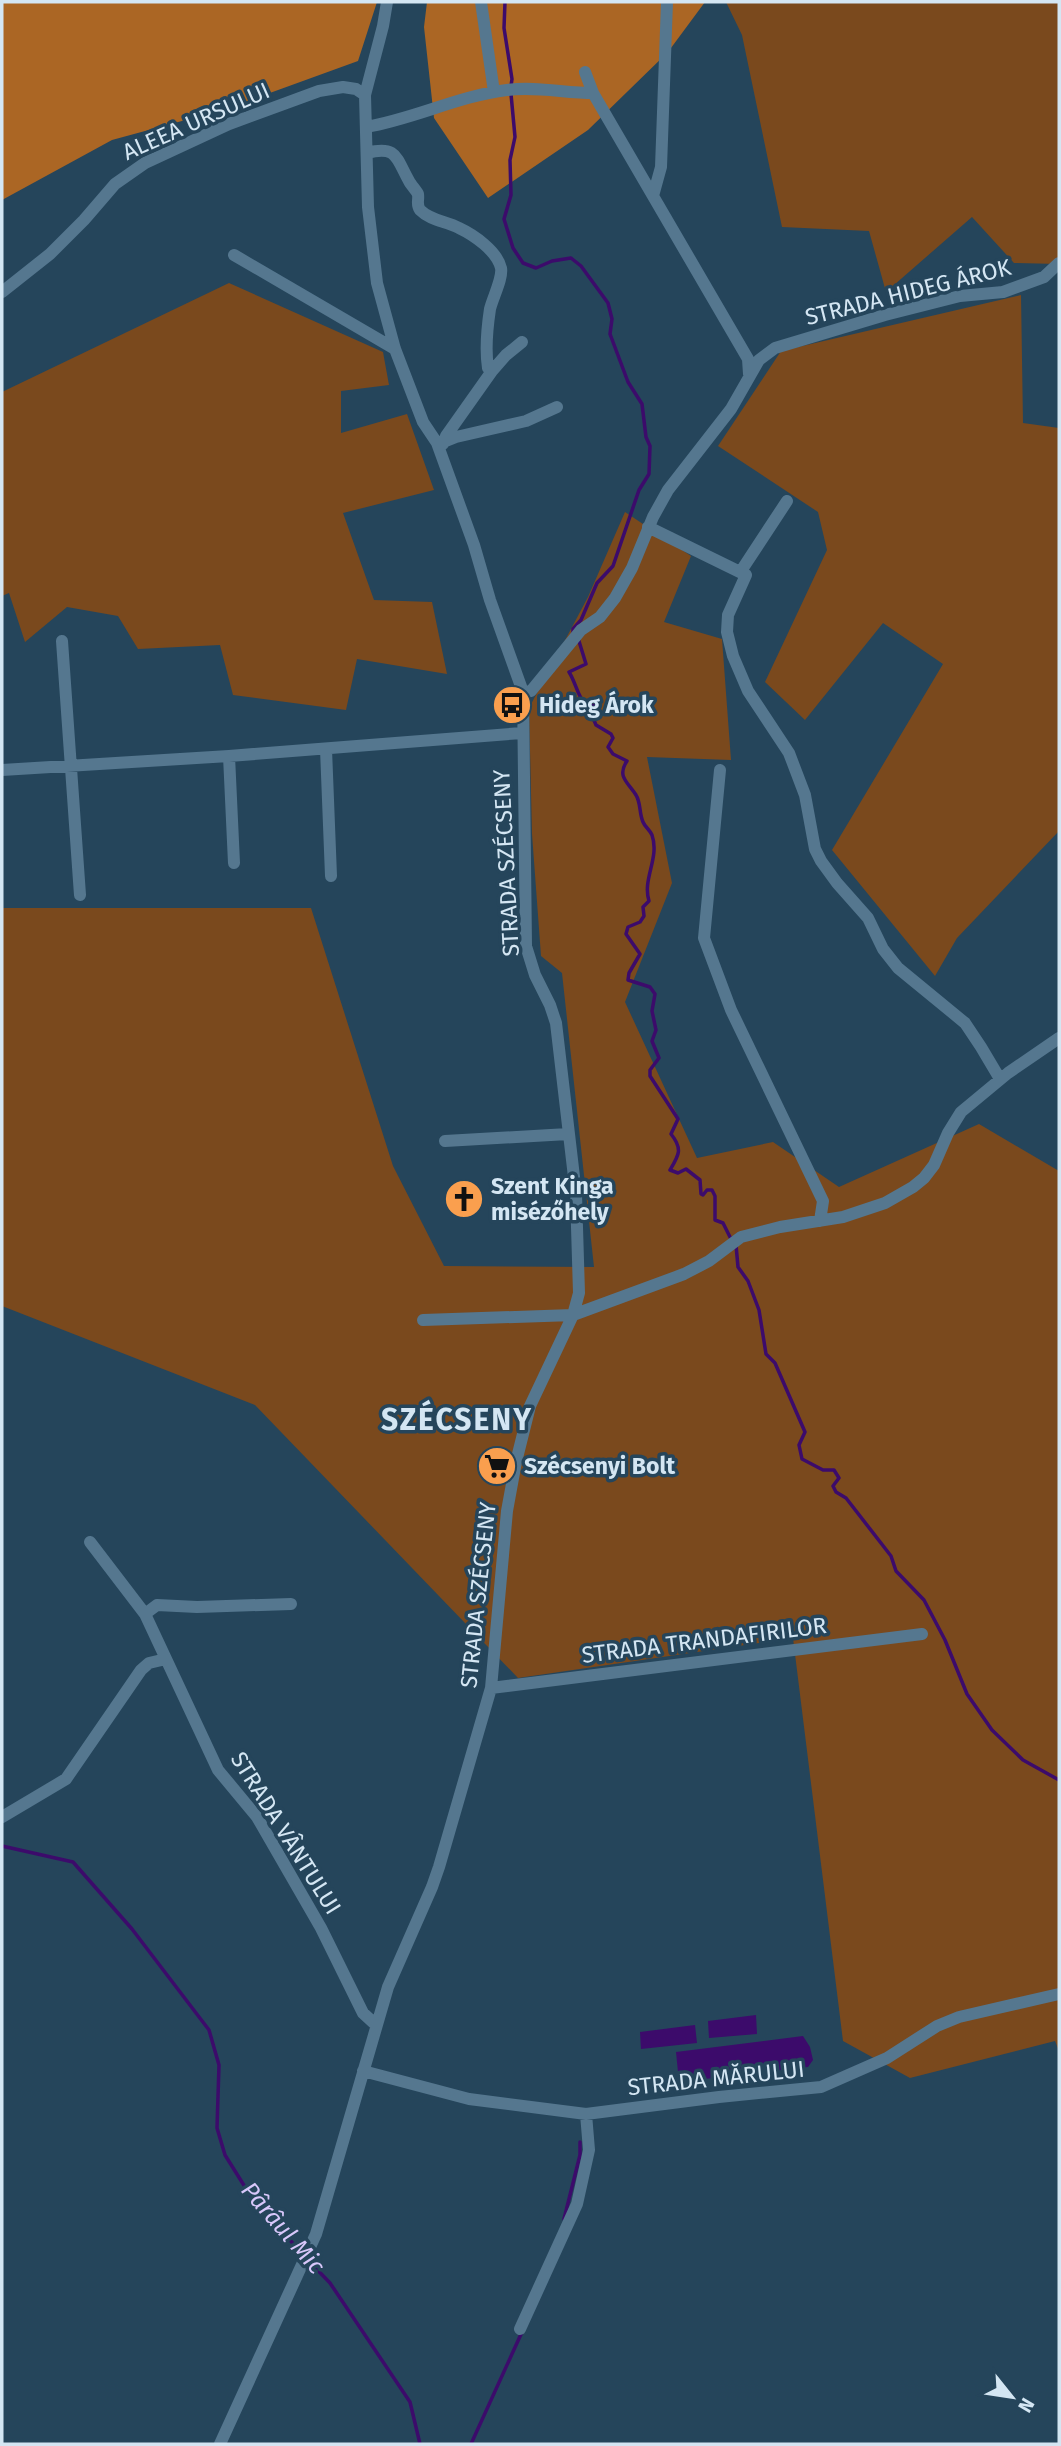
<svg xmlns="http://www.w3.org/2000/svg" width="1061" height="2446" font-family="'Fira Sans',sans-serif">
	<style>
		.green { fill: #7a491d }
		.forest { fill: #ab6624 }
		.water { fill: #3c0b6b }
		.lines { fill: none; stroke-linecap: round; stroke-linejoin: round }
		.stream { stroke: #3c0b6b; stroke-width: 3.5 }
		.minor { stroke: #55778f; stroke-width: 12 }
		.labels { text-anchor: middle; dominant-baseline: central; stroke-width: 7; stroke-linejoin: round; paint-order: stroke }
		.street-label { font-size: 23px; fill: #d4e6f3; stroke: #25455b }
		.poi-label { font-size: 23px; font-weight: bold; fill: #d4e6f3; stroke: #25455b; text-anchor: start }
		.water-label { font-size: 24px; font-style: italic; fill: #d8c7fa; stroke: #25455b }
		.district-label { font-size: 30px; font-weight: bold; letter-spacing: 2px; fill: #d4e6f3; stroke: #25455b }
	</style>
	<rect width="100%" height="100%" fill="#25455b"/>
	<path class="green" d="M726,2H1059V264L1014,263L972,217L886,292L869,231L782,227L742,35Z
		M229,283L383,352L389,385L341,391V433L407,414L434,490L343,513L374,600L432,602L447,674L357,659L346,710L233,695L220,645L138,649L118,616L67,607L25,642L9,593L2,596V392Z
		M1021,295L1023,423L1059,428V831L957,938L935,976L832,850L943,664L883,623L805,720L765,682L827,550L818,512L718,446L781,351Z
		M625,512L691,556L664,622L722,639L731,760L647,757L672,883L625,1002L697,1158L773,1142L839,1187L979,1124L1059,1171V2051L1055,2041L910,2078L843,2041L793,1638L518,1678L255,1405L2,1306V908H311L393,1166L444,1266L594,1267L562,973L541,956L532,834L529,708L588,597Z"/>
	<path class="forest" d="M2,2H377L358,61L226,109L112,140L2,200Z
		M427,2H705L668,52L588,130L488,198L434,118L424,27Z"/>
	<path class="water" d="M756,2015L757,2034L709,2038L708,2021Z
		M695,2025L697,2043L641,2049L640,2032Z
		M803,2036L810,2047L813,2060L808,2067L679,2082L676,2052Z"/>
	<g class="lines">
		<path class="stream" d="M505,2L504,28L512,79L511,86
			M511,94L515,137L510,160L511,195L504,219L513,248L523,263L536,268L552,261L571,258L581,266L608,303L612,319L610,334L628,382L642,404L646,437L650,446L649,474L639,490L613,566L597,583L581,620L573,629V633
			M578,638L586,664L569,672C576,683 577,695 585,704L598,706L600,712L593,718L596,725L611,734L613,738L608,747L613,754L627,761C616,777 629,783 636,795C641,803 639,813 643,822C645,827 650,830 652,835C660,858 642,879 649,901L643,907L644,916L640,922L628,927L626,934L640,954L629,973L628,980L650,987L655,994L652,1011L656,1030L652,1041L659,1058L650,1070V1076L678,1119L671,1134C683,1149 679,1155 670,1170L678,1173L686,1169L700,1180L701,1194L703,1195L707,1190H712L715,1196V1220L723,1223L731,1239
			M736,1245L738,1267L748,1281L759,1310L766,1354L775,1363L805,1432L799,1445L802,1459L823,1470H834L839,1478L833,1486L836,1492L846,1498L891,1556L896,1571L924,1600L945,1640L967,1694L992,1730L1023,1760L1059,1780
			M2,1846L73,1862L132,1929L209,2030L219,2065L217,2128L225,2155L255,2203L303,2254
			M564,2219L580,2155V2142
			M308,2260L330,2283L410,2402L420,2444
			M471,2444L522,2332"/>
		<path class="minor" d="M481,2L494,92
			M585,72L593,93L748,359L749,374
			M366,127C414,119 458,96 507,90C535,86 565,93 593,93
			M367,153C397,145 396,158 409,181C411,185 416,190 418,194C419,201 416,204 420,210C431,221 446,221 459,228C474,235 497,251 501,268C503,278 493,297 490,309C487,329 485,349 488,368L492,371L446,436L443,444
			M653,196L661,167L667,2
			M234,255L395,349
			M2,292L50,254L84,220L115,184L145,163L229,124L319,91L343,87L356,89L365,95
			M492,371L506,355L522,342
			M441,443L456,437L526,421L557,407
			M648,527L746,575L728,615L727,632L733,656L748,691L789,753L805,795L815,849L821,861L837,883L868,918L883,949L898,968L965,1023L981,1047L1000,1079
			M741,571L787,501
			M62,641L80,895
			M523,692L531,691L581,630L600,617L615,598L632,568L653,517L668,490L731,409L759,360L775,348L885,315L960,296L1003,292L1044,277L1059,263
			M326,749L331,876
			M229,756L234,863
			M2,770L229,756L522,733
			M720,770L704,938L731,1010L823,1201L820,1221
			M445,1141L568,1134
			M423,1320L573,1315L684,1274L709,1261L741,1237L780,1227L843,1217L885,1203L913,1187L924,1178L934,1165L948,1133L961,1112L1008,1073L1059,1038
			M90,1542L145,1614L218,1770L257,1817L321,1928L363,2013L376,2025
			M145,1614L157,1605L197,1607L291,1604
			M491,1688L922,1634
			M2,1817L66,1779L141,1670L149,1663L166,1659
			M363,2071L469,2099L586,2114L719,2097L821,2087L887,2058L937,2026L959,2017L1059,1994
			M520,2329L577,2204L589,2150L586,2114
			M220,2444L316,2234L388,1987L432,1887L439,1867L491,1688L507,1511L516,1462L530,1406L573,1315L579,1293L576,1194L556,1023L550,1005L535,975L526,946L523,692L490,600L474,545L437,443L423,422L395,349L377,283L368,207L365,95L383,26L387,2"/>
	</g>
	<defs>
		<g id="bus-disc" transform="scale(2.0125)"><circle r="9.5" fill="#fa9f4e" stroke="#25455b"/><path d="M-5-6H5V4H4V6H2V4H-2V6H-4V4H-5ZM-3.5-4V0h7V-4ZM-3.5 1.2v1.5H-2V1.2ZM2 1.2v1.5H3.5V1.2Z" fill="#111"/></g>
		<g id="church-disc" transform="scale(2.0125)"><circle r="9.5" fill="#fa9f4e" stroke="#25455b"/><path d="M-1.2-6h2.4v3.5h3.3v2.4h-3.3V6h-2.4V-.1h-3.3v-2.4h3.3Z" fill="#111"/></g>
		<g id="supermarket-disc" transform="scale(2.0125)"><circle r="9.5" fill="#fa9f4e" stroke="#25455b"/><path d="M-6-5.5h2.5l.6 2H6L4.5 2H-2.5L-4.4-4H-6ZM-1.5 3.2a1.3 1.3 0 1 0 .1 0ZM3 3.2a1.3 1.3 0 1 0 .1 0Z" fill="#111"/></g>
	</defs>
	<g fill-rule="evenodd">
		<use href="#bus-disc" x="512" y="705"/>
		<use href="#church-disc" x="464" y="1199"/>
		<use href="#supermarket-disc" x="497" y="1466"/>
	</g>
	<g class="labels">
		<g class="street-label">
			<text transform="translate(196 121) rotate(-24)">ALEEA URSULUI</text>
			<text transform="translate(908 292) rotate(-14)">STRADA HIDEG ÁROK</text>
			<text transform="translate(506 863) rotate(-93)">STRADA SZÉCSENY</text>
			<text transform="translate(478 1595) rotate(-84)">STRADA SZÉCSENY</text>
			<text transform="translate(704 1640) rotate(-7)">STRADA TRANDAFIRILOR</text>
			<text transform="translate(286 1833) rotate(58)">STRADA VÂNTULUI</text>
			<text transform="translate(716 2078) rotate(-6)">STRADA MĂRULUI</text>
		</g>
		<g class="poi-label">
			<text x="539" y="705">Hideg Árok</text>
			<text x="491" y="1186">Szent Kinga<tspan x="491" dy="26">misézőhely</tspan></text>
			<text x="524" y="1466">Szécsenyi Bolt</text>
		</g>
		<g class="water-label">
			<text transform="translate(283 2228) rotate(49)">Pârâul Mic</text>
		</g>
		<g class="district-label">
			<text x="457" y="1420">SZÉCSENY</text>
		</g>
	</g>
	<rect width="1061" height="2446" fill="none" stroke="#d4e6f3" stroke-width="7"/>
	<g transform="translate(1012 2397) rotate(120)" stroke="#25455b" stroke-width="5" paint-order="stroke">
	<path d="M0-5L12 26L0 18L-12 26Z" fill="#d4e6f3"/>
	<text y="-10" font-size="19" font-weight="bold" text-anchor="middle" fill="#d4e6f3">N</text>
	</g>
</svg>
